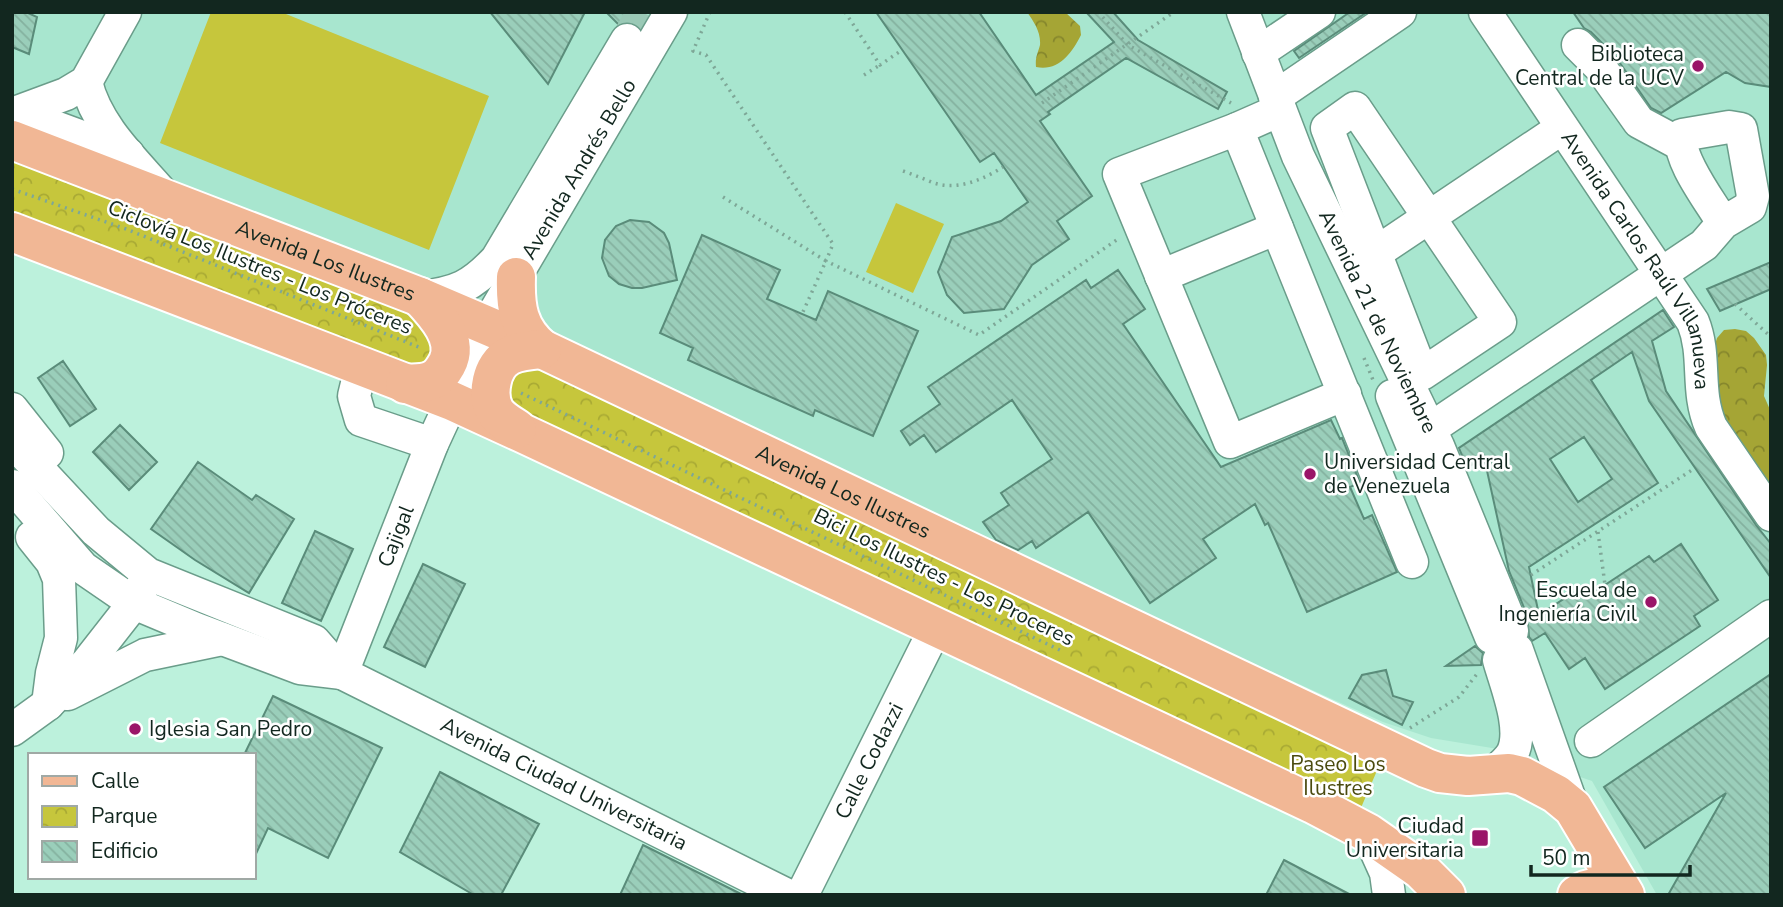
<svg xmlns="http://www.w3.org/2000/svg" width="1783" height="907" font-family="'Nunito Sans',sans-serif">
	<style>
		.built { fill: #a8e6cf }
		.forest { fill: url(#forest-crowns) }
		.park { fill: url(#park-crowns) }
		.garden { fill: #c6c63c }
		.building { fill: url(#building-back-hatch); stroke: #5a8c7a; stroke-width: 2; fill-rule: evenodd }
		.lines { fill: none; stroke-linecap: round; stroke-linejoin: round }
		.minor-tunnel { stroke: #9ac9b6; stroke-width: 32; stroke-dasharray: 32 16; stroke-linecap: butt }
		.minor-casing { stroke: #6a9d8a; stroke-width: 35 }
		.major-casing { stroke: #fff; stroke-width: 42 }
		.path { stroke: #7ea797; stroke-width: 3.5; stroke-dasharray: 2 5; stroke-linecap: butt }
		.minor { stroke: #fff; stroke-width: 32 }
		.major { stroke: #f1b795; stroke-width: 38 }
		.poi-dot { fill: #9a1568; stroke: #fff; stroke-width: 2.5 }
		.labels { text-anchor: middle; dominant-baseline: central; stroke-width: 5; stroke-linejoin: round; paint-order: stroke }
		.poi-label { font-size: 21px; fill: #12271f; stroke: #fff; text-anchor: end }
		.street-label { font-size: 21px; fill: #12271f; stroke: #fff }
		.park-label { font-size: 21px; fill: #4a4a0f; stroke: #fff }
	</style>
	<defs>
		<pattern id="forest-crowns" width="20" height="18" patternUnits="userSpaceOnUse" patternTransform="scale(1.75)"><rect width="20" height="18" fill="#a5a535"/><path d="M2 6a3 3 0 1 1 6 0M12 15a3 3 0 1 1 6 0" fill="none" stroke="#85862c"/></pattern>
		<pattern id="park-crowns" width="20" height="18" patternUnits="userSpaceOnUse" patternTransform="scale(1.75)"><rect width="20" height="18" fill="#c6c63c"/><path d="M2 6a3 3 0 1 1 6 0M12 15a3 3 0 1 1 6 0" fill="none" stroke="#a9aa34"/></pattern>
		<pattern id="building-back-hatch" width="6" height="6" patternUnits="userSpaceOnUse" patternTransform="scale(1.75)"><rect width="6" height="6" fill="#9aceba"/><path d="M-1 5l2 2M0 0l6 6M5-1l2 2" fill="none" stroke="#84b19f"/></pattern>
	</defs>
	<rect width="100%" height="100%" fill="#bcf1dc"/>
	<path class="built" d="M12,12H1771V895H1657L1592,781L1498,749L1431,738L1383,722L1044,569L654,379L267,217L12,124Z"/>
	<path class="forest" d="M1027,12H1065L1080,26L1081,35C1072,53 1058,72 1036,67C1035,57 1038,53 1040,45C1041,32 1034,22 1027,12Z
		M1735,329L1746,331L1754,338L1766,355L1767,365L1764,396L1771,412V490L1744,447L1729,431L1717,411V358L1714,348L1717,338L1724,330Z"/>
	<path class="park" d="M12,140L434,311V380L12,232Z
		M510,354L1379,766L1357,817L518,411L493,379Z"/>
	<path class="garden" d="M211,12H281L489,96L429,250L160,143Z
		M896,203L944,224L913,293L866,272Z"/>
	<path class="building" d="M12,12H26L37,17L29,54L12,47Z
		M490,12H585L548,84Z
		M606,12H637L647,17L640,28L628,22L618,24Z
		M876,12H979L1036,95L1114,42L1086,12H1113L1138,40L1227,92L1218,109L1126,58L1048,112L1050,114L1040,121L1092,196L1057,221L1069,239L1032,265L1004,309L964,313L947,295L938,272L952,237L1001,221L1028,202L994,153L980,162Z
		M1350,12H1367L1299,58L1294,51Z
		M1573,12H1771V87L1745,83L1726,72L1661,113L1651,108L1615,56L1591,32L1584,28Z
		M630,220L649,222L664,233L669,243L677,280L642,288H632L619,284L609,276L602,258L605,240L616,226Z
		M702,235L780,270L767,299L816,320L828,291L918,331L873,436L815,410L813,416L688,360L693,348L660,333Z
		M1771,262V289L1720,311L1707,289Z
		M1118,270L1145,309L1123,324L1221,467L1331,420L1340,439L1342,438L1360,483L1350,487L1364,519L1372,515L1397,572L1307,612L1268,523L1265,525L1255,504L1203,539L1216,558L1150,603L1088,512L1036,548L1032,541L1018,550L996,540L983,522L1009,505L1001,493L1052,459L1012,400L936,452L924,435L910,445L901,431L940,404L928,387L1086,280L1091,288Z
		M1663,310L1674,327L1652,341L1666,391L1756,525L1771,544V578L1649,401L1632,352L1591,380L1658,483L1529,567L1539,615L1579,589L1585,598L1649,556L1654,562L1681,544L1718,600L1694,616L1700,626L1605,689L1585,658L1569,669L1545,633L1532,641L1529,637L1527,615L1509,571L1484,457L1467,468L1459,448ZM1584,437L1612,479L1578,502L1550,459Z
		M63,361L96,409L70,426L38,378Z
		M120,425L157,462L129,490L93,452Z
		M198,462L252,500L256,495L294,519L249,593L195,560L151,529Z
		M315,531L353,549L321,621L282,603Z
		M423,564L465,584L425,667L384,647Z
		M1475,646L1483,653L1481,665L1446,666Z
		M1386,670L1393,696L1413,702L1402,725L1349,698L1362,675Z
		M1771,674V895H1668L1726,793L1645,848L1604,787Z
		M273,696L382,748L328,858L268,828L254,858V755H244Z
		M440,772L539,824L501,895H474L400,852Z
		M643,845L743,895H620Z
		M1284,860L1351,895H1266Z"/>
	<g class="lines">
		<path class="minor-tunnel" d="M627,40L643,12"/>
		<g class="minor-casing">
			<g id="minor">
				<path id="s1" d="M1243,12L1298,156L1438,446L1510,622L1512,631"/>
				<path id="s2" d="M1485,12L1693,322C1707,357 1695,390 1711,427L1771,515"/>
				<path d="M1578,45L1600,67L1639,122L1680,144"/>
				<path d="M1258,53L1319,12"/>
				<path d="M86,82C97,129 138,164 168,200"/>
				<path d="M1275,97L1400,12"/>
				<path d="M1355,108L1500,322L1422,374L1327,128Z"/>
				<path d="M1280,110L1237,129L1412,562"/>
				<path d="M17,113L128,154"/>
				<path d="M12,114L66,94L86,82L125,12"/>
				<path d="M1237,129L1119,174L1230,442L1345,394"/>
				<path d="M1374,254L1562,128"/>
				<path d="M1161,276L1277,228"/>
				<path d="M420,297C457,293 472,286 497,259L627,40"/>
				<path d="M361,367L354,396L361,420L432,444"/>
				<path d="M1392,396L1491,637"/>
				<path d="M12,409L47,453"/>
				<path d="M1430,429L1692,253L1704,245L1723,223L1750,207L1753,196L1741,129L1729,127L1682,135C1676,158 1711,202 1723,223"/>
				<path d="M12,441L96,531L148,574L314,641L342,673"/>
				<path id="s3" d="M12,486L83,568L134,603L196,629L300,668L342,673L787,895"/>
				<path d="M32,537L52,562L59,579L61,638L52,673L48,704"/>
				<path d="M1517,650L1573,808"/>
				<path id="s4" d="M342,673L432,444L487,325L671,12"/>
				<path d="M68,694L145,655L222,639"/>
				<path d="M12,730L48,704L87,663L134,603L143,585"/>
				<path d="M1591,741L1771,616"/>
				<path d="M1492,774C1499,768 1507,762 1512,754C1525,730 1506,685 1499,660"/>
				<path d="M1368,833L1386,873L1389,895"/>
				<path id="s5" d="M802,895L936,627"/>
			</g>
		</g>
		<g class="major-casing">
			<g id="major">
				<path id="s6" d="M12,140L420,297L542,349L1426,768L1440,773L1468,776L1509,773L1522,776L1556,794L1573,808L1625,895"/>
				<path d="M12,232L452,401L522,433L1313,804L1368,833L1421,870L1446,895"/>
				<path d="M516,277C515,307 518,329 542,349"/>
				<path d="M405,384C414,383 424,384 432,380C439,377 443,371 447,364C460,340 436,314 420,297"/>
				<path d="M517,429C509,424 500,419 495,411C486,395 491,365 509,356C518,351 531,350 542,349"/>
				<path d="M1577,895C1590,885 1601,887 1616,895"/>
			</g>
		</g>
		<path class="path" d="M710,12L693,51L706,55L833,244L826,261L979,335L1118,239
			M845,12L880,65L902,50
			M1098,12L1128,45L1231,103
			M864,75L880,65
			M1042,103L1174,12
			M903,171C914,175 924,179 934,183C958,191 984,179 1003,167
			M12,189L126,229L421,348
			M723,197L826,261L802,314
			M1735,304L1771,337
			M1364,358L1373,380
			M521,393L1064,652
			M1598,532L1605,585
			M1531,575L1695,468
			M1410,728L1459,697L1477,674"/>
		<use href="#minor" class="minor"/>
		<use href="#major" class="major"/>
	</g>
	<g class="poi-dot">
		<circle cx="1698" cy="66" r="7"/>
		<circle cx="1310" cy="474" r="7"/>
		<circle cx="1651" cy="602" r="7"/>
		<circle cx="135" cy="729" r="7"/>
		<rect x="1471" y="829" width="18" height="18" rx="3.5"/>
	</g>
	<g class="labels">
		<g class="poi-label">
			<text x="1684" y="54">Biblioteca<tspan x="1684" dy="24">Central de la UCV</tspan></text>
			<text x="1324" y="462" text-anchor="start">Universidad Central<tspan x="1324" dy="24">de Venezuela</tspan></text>
			<text x="1637" y="590">Escuela de<tspan x="1637" dy="24">Ingeniería Civil</tspan></text>
			<text x="149" y="729" text-anchor="start">Iglesia San Pedro</text>
			<text x="1464" y="826">Ciudad<tspan x="1464" dy="24">Universitaria</tspan></text>
		</g>
		<g class="street-label">
			<text stroke="none"><textPath href="#s4" startOffset="558">Avenida Andrés Bello</textPath></text>
			<text stroke="none"><textPath href="#s6" startOffset="336">Avenida Los Ilustres</textPath></text>
			<text stroke="none"><textPath href="#s2" startOffset="294">Avenida Carlos Raúl Villanueva</textPath></text>
			<text transform="translate(260 267) rotate(22)">Ciclovía Los Ilustres - Los Próceres</text>
			<text stroke="none"><textPath href="#s1" startOffset="338">Avenida 21 de Noviembre</textPath></text>
			<text stroke="none"><textPath href="#s6" startOffset="903">Avenida Los Ilustres</textPath></text>
			<text stroke="none"><textPath href="#s4" startOffset="147">Cajigal</textPath></text>
			<text transform="translate(944 577) rotate(26)">Bici Los Ilustres - Los Proceres</text>
			<text stroke="none"><textPath href="#s5" startOffset="150">Calle Codazzi</textPath></text>
			<text stroke="none"><textPath href="#s3" startOffset="639">Avenida Ciudad Universitaria</textPath></text>
		</g>
		<g class="park-label">
			<text x="1338" y="764">Paseo Los<tspan x="1338" dy="24">Ilustres</tspan></text>
		</g>
	</g>
	<rect width="1783" height="907" fill="none" stroke="#12271f" stroke-width="28"/>
	<rect x="28" y="753" width="228" height="126" fill="#ffffff" stroke="#a0a9a5" stroke-width="2"/>
	<rect x="42" y="776" width="35" height="10" fill="#f1b795" stroke="#a0a9a5" stroke-width="2"/>
	<text x="91" y="788" font-size="21" fill="#12271f">Calle</text>
	<rect x="42" y="806" width="35" height="21" fill="url(#park-crowns)" stroke="#a0a9a5" stroke-width="2"/>
	<text x="91" y="823" font-size="21" fill="#12271f">Parque</text>
	<rect x="42" y="841" width="35" height="21" fill="url(#building-back-hatch)" stroke="#a0a9a5" stroke-width="2"/>
	<text x="91" y="858" font-size="21" fill="#12271f">Edificio</text>
	<path d="M1531 865v10h159v-10" fill="none" stroke="#12271f" stroke-width="3.5"/>
	<text x="1542" y="865" font-size="21" fill="#12271f" stroke="#ffffff" stroke-width="5" paint-order="stroke">50 m</text>
</svg>
